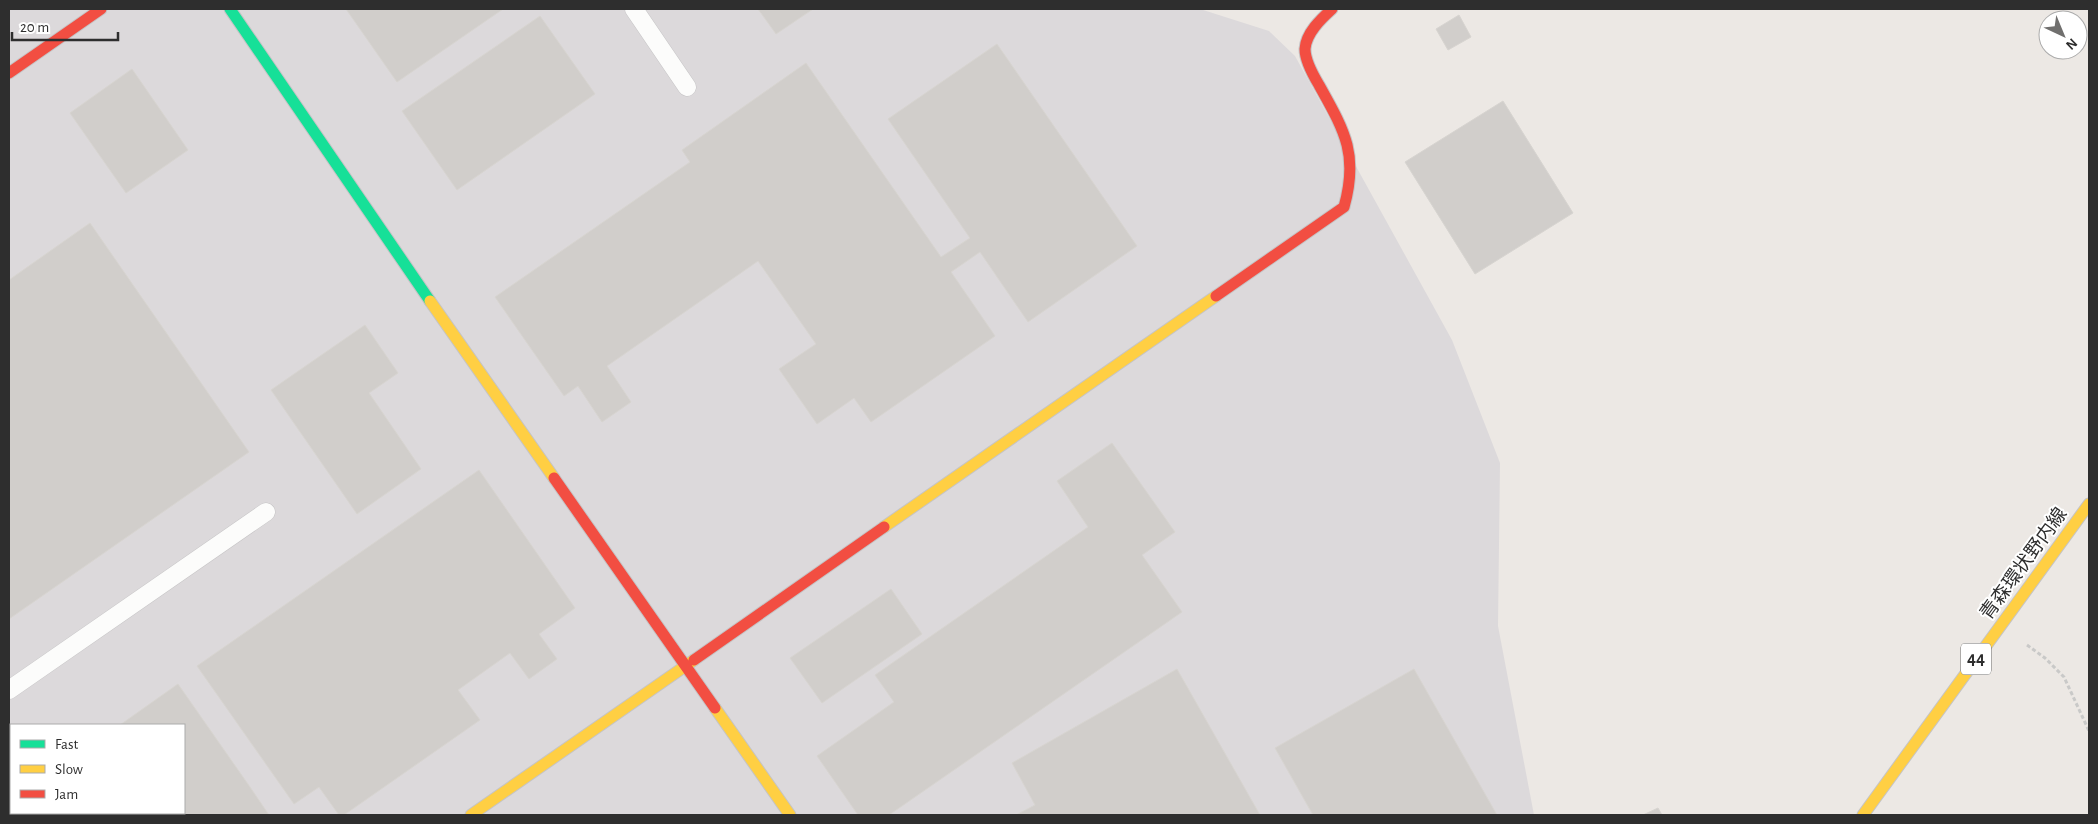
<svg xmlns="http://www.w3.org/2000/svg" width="2098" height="824" font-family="'Alegreya Sans','Noto Sans JP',sans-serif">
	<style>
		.industrial { fill: #dcd9db; fill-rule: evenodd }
		.building { fill: #d1cecb; stroke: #d7d4d0 }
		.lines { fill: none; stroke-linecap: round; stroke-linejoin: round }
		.lane-casing { stroke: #c5c4c5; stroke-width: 19 }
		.fast-casing { stroke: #c5c4c5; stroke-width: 13 }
		.slow-casing { stroke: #c5c4c5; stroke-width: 13 }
		.jam-casing { stroke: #c5c4c5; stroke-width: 13 }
		.path { stroke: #c9c9c8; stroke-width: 3; stroke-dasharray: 4 2.5; stroke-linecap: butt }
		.lane { stroke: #fcfcfb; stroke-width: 18 }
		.fast { stroke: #16e098; stroke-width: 11 }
		.slow { stroke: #ffcf43; stroke-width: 11 }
		.jam { stroke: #f24e42; stroke-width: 11 }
		.labels { text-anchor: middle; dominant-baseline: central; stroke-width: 4; stroke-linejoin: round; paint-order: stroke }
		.shield { fill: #fff; stroke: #6d6d6d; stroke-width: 1 }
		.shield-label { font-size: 18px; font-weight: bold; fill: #2e2e2e }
		.street-label { font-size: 19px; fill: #2e2e2e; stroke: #fff }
	</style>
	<rect width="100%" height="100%" fill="#ece8e4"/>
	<path class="industrial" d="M9,9H1200L1269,31L1295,56L1452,340L1500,463L1498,626L1534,815H9ZM11,725H184V813H11Z"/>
	<path class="building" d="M346,9H503L397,82Z
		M758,9H813L776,34Z
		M1459,15L1471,37L1448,50L1436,29Z
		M540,16L595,94L457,190L402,111Z
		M997,44L1137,246L1028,322L980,252L951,272L995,336L871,422L854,398L817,424L779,369L816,344L758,261L607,366L631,402L602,422L578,386L564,396L495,297L690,162L682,150L806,63L941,257L970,238L888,119Z
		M132,69L188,150L126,193L70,113Z
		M1503,101L1573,213L1475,274L1405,162Z
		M90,223L249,452L9,619V280Z
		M365,325L398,373L369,393L421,469L357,514L271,390Z
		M1112,443L1175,532L1142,555L1182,612L889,815H858L817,756L894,702L875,675L1088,527L1057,481Z
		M479,470L575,608L539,634L557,659L529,679L510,653L458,690L480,720L344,815H339L319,787L294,804L197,666Z
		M891,589L922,634L822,703L790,658Z
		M1177,669L1260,815H1016L1035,805L1012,763Z
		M1414,669L1497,815H1313L1275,748Z
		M178,684L250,787L269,815H144L142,813H184V725H120Z
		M1658,808L1662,815H1643Z"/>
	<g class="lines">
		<g class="lane-casing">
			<path id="lane" d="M634,9L687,87
				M9,690L266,512"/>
		</g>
		<g class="fast-casing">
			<path id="fast" d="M230,9L430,301"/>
		</g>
		<g class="slow-casing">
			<path id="slow" d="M430,301L554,478
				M884,527L1216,296
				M715,708L790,815
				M471,815L694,660
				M1863,815L2089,504"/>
		</g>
		<g class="jam-casing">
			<path id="jam" d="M9,73L101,9
				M1216,296L1344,207C1359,154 1344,130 1319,85C1313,75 1305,61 1305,49C1306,33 1321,19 1332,9
				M554,478L715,708
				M694,660L884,527"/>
		</g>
		<path class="path" d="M2027,645L2045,658L2064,677L2089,731"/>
		<use href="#lane" class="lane"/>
		<use href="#fast" class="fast"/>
		<use href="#slow" class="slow"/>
		<use href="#jam" class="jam"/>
	</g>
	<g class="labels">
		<rect class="shield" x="1961" y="643.5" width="30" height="31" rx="4"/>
		<g class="shield-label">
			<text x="1976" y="659">44</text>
		</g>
		<g class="street-label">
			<text transform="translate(2024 564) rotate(-54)">青森環状野内線</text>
		</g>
	</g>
	<rect width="2098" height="824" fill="none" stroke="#2e2e2e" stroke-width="20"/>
	<rect x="10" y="724" width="175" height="90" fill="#ffffff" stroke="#ababab"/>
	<rect x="20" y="740" width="25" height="8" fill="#16e098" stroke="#ababab"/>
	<text x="55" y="749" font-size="15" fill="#2e2e2e">Fast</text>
	<rect x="20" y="765" width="25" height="8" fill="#ffcf43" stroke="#ababab"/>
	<text x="55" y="774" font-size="15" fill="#2e2e2e">Slow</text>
	<rect x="20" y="790" width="25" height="8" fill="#f24e42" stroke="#ababab"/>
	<text x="55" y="799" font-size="15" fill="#2e2e2e">Jam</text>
	<g transform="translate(2063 35) rotate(136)"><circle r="24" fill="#ffffff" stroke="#ababab"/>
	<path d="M0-4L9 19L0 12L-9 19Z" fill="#706f6e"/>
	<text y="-8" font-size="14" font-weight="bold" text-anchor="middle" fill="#2e2e2e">N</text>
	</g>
	<path d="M12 32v8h106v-8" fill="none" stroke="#2e2e2e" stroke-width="2.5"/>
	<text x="20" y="32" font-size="15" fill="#2e2e2e" stroke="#ffffff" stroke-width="4" paint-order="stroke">20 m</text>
</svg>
